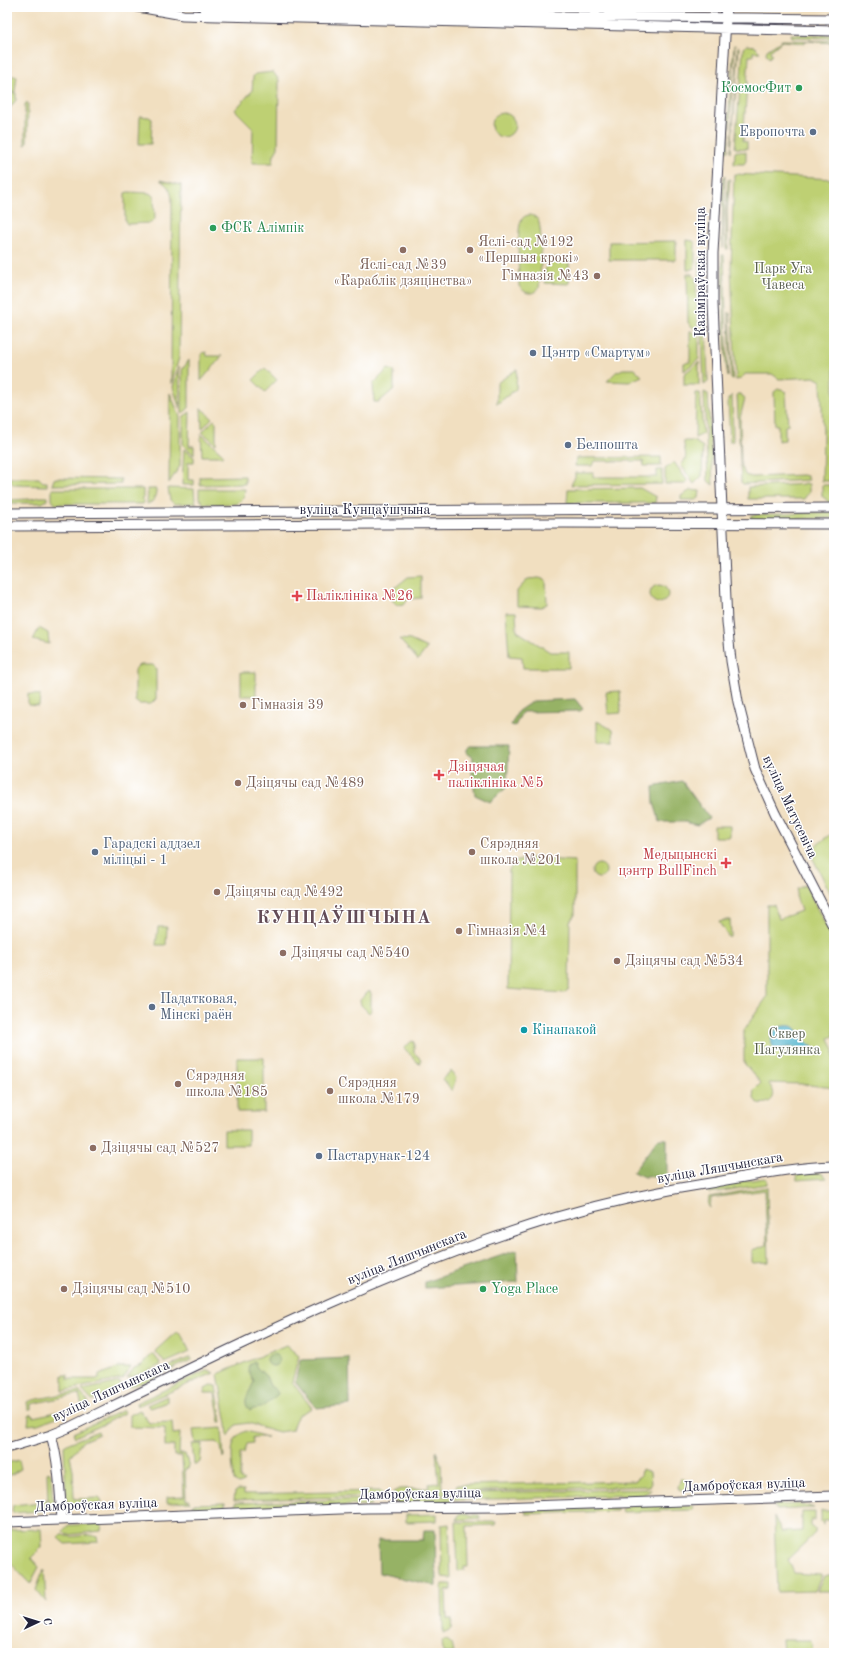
<svg xmlns="http://www.w3.org/2000/svg" width="841" height="1660" font-family="'Old Standard TT',serif">
	<style>
		.green { fill: #bed073; stroke: #707957 }
		.forest { fill: #96b265; stroke: #5c6a50 }
		.water { fill: #4cb1cb; stroke: #376a83 }
		.lines { fill: none; stroke-linecap: round; stroke-linejoin: round }
		.secondary-casing { stroke: #413e4f; stroke-width: 11 }
		.secondary { stroke: #fff; stroke-width: 9 }
		.leisure-dot { fill: #2e9e5b; stroke: #fff; stroke-width: 1.5 }
		.service-dot { fill: #5c6f8a; stroke: #fff; stroke-width: 1.5 }
		.education-dot { fill: #8d6e63; stroke: #fff; stroke-width: 1.5 }
		.health-dot { fill: #e0444e; stroke: #fff; stroke-width: 1.5 }
		.culture-dot { fill: #0f9aa8; stroke: #fff; stroke-width: 1.5 }
		.labels { text-anchor: middle; dominant-baseline: central; stroke-width: 3; stroke-linejoin: round; paint-order: stroke }
		.leisure-label { font-size: 14px; fill: #27864d; stroke: #fff; text-anchor: start }
		.service-label { font-size: 14px; fill: #4e5e75; stroke: #fff; text-anchor: start }
		.education-label { font-size: 14px; fill: #785e54; stroke: #fff; text-anchor: start }
		.park-label { font-size: 14px; fill: #595f4f; stroke: #fff }
		.street-label { font-size: 14px; fill: #22223b; stroke: #fff }
		.health-label { font-size: 14px; fill: #be3a42; stroke: #fff; text-anchor: start }
		.culture-label { font-size: 14px; fill: #0d838f; stroke: #fff; text-anchor: start }
		.district-label { font-size: 18px; font-weight: bold; letter-spacing: 1px; fill: #634c57; stroke: #fff }
	</style>
	<rect width="100%" height="100%" fill="#fff"/>
	<filter id="ink" filterUnits="userSpaceOnUse"><feTurbulence type="fractalNoise" baseFrequency=".025" numOctaves="2"/><feDisplacementMap in="SourceGraphic" scale="8" xChannelSelector="R" yChannelSelector="G"/><feConvolveMatrix kernelMatrix="1 2 1 2 8 2 1 2 1" color-interpolation-filters="sRGB"/></filter>
	<filter id="wash" filterUnits="userSpaceOnUse"><feTurbulence type="fractalNoise" baseFrequency=".012" numOctaves="4" result="noise"/><feDisplacementMap in="SourceGraphic" scale="16" xChannelSelector="R" yChannelSelector="G"/><feGaussianBlur stdDeviation="0.9" result="paint"/><feColorMatrix in="noise" values="0 0 0 0 0 0 0 0 0 0 0 0 0 0 0 0 0 1.4 0 .05"/><feComposite in="paint" operator="in"/></filter>
	<g filter="url(#wash)">
		<rect width="100%" height="100%" fill="#f1dfc0"/>
		<path class="green" d="M791,34L834,35V38L792,37Z
			M782,40L834,41V43L805,41L804,43L782,41L770,51L772,55L769,58L766,53L767,50Z
			M734,45H735L728,151H726Z
			M747,45L754,46L760,52H753V56H749L743,141L747,142V149L735,148L743,51V48Z
			M738,47H739L731,152Z
			M273,72L279,80L278,148L274,155L273,163H252L253,128L235,110L252,91L253,77L255,74Z
			M10,76H17L15,92H7Z
			M7,93H16V100L7,112Z
			M27,102L28,104L27,144L25,145V104Z
			M491 125a12 12 0 1 1 24 0a12 12 0 1 1-24 0Z
			M140,116L149,117L152,119L151,144H139Z
			M737,151L746,152V161L744,164H734L735,152Z
			M734,174L834,179V481H822L823,435L821,381L814,377L779,379L772,374H745L741,379L736,380L731,269Z
			M725,175L723,248H722L723,180Z
			M730,179L727,212L728,249H726V211L728,180Z
			M160,180L181,185L179,358L171,384L172,200C171,189 168,186 160,180Z
			M128,192L149,193L154,196L155,219L151,223L127,224L125,221V193Z
			M531,215C534,216 536,217 538,220C543,230 541,277 539,288C532,296 525,294 519,286C519,273 516,227 522,219C524,216 527,215 531,215Z
			M687,240L693,241L695,243V265L694,268L689,270H687Z
			M676,241V260H609V242Z
			M722,255H724L728,377L726,365Z
			M701,256H704L708,382L704,385L699,259Z
			M546,258H569V284L545,283Z
			M687,274H692L696,279L698,332L688,323Z
			M729,312L730,313L733,380L731,379Z
			M690,330L699,338V359L684,371V363L690,362Z
			M206,352L207,356H222L201,381V355L202,353Z
			M189,360V408L182,414V370Z
			M699,362V385H684V374Z
			M179,366L180,409L173,387Z
			M265,368L277,380L265,392L253,380Z
			M388,369L394,371V389L379,402H374L373,384Z
			M517,369L516,389L497,404V383Z
			M623,369H635L642,376L629,382L607,381L616,372Z
			M778,389H782L786,393L788,425L785,426V440L778,441V425H775L774,392Z
			M704,392L708,394L713,485L708,481Z
			M170,393L180,417V466L169,483Z
			M696,393H700L703,434L695,438Z
			M737,394H740L745,398L740,418L741,464L745,475L752,477L803,475L807,476L809,480L743,484L741,482Z
			M732,395L733,441L730,442L728,400L729,398Z
			M201,408L212,418L202,429Z
			M190,412L189,446H194V455L183,445V417Z
			M214,420L216,422V444L202,432Z
			M201,434L223,454L222,456H202Z
			M684,441H694L703,447L702,476L694,484L681,465C690,456 683,451 684,441Z
			M184,449L194,457V462H188V480H194V485H182Z
			M661,457V466H644L643,461H594L592,466H575L576,458Z
			M674,462L687,480L688,482L685,484H665V469Z
			M657,470H662V484L571,485L575,477V473H593V477H657Z
			M245,476V484L200,485V477Z
			M7,478H39L43,482H47V486L14,485Z
			M56,478L121,479V484L52,485L54,479Z
			M809,484V492L804,499H748V487Z
			M822,485H834V503L829,502L822,496Z
			M168,488L194,489L195,501L197,503L174,504L170,500Z
			M640,488L656,497L655,503H567L568,489Z
			M52,489H143V504H55L52,500Z
			M148,489H156C156,496 155,502 147,504Z
			M199,489H245L244,497L237,504H204L199,498Z
			M691,490L700,491L699,498L696,500H681V496Z
			M40,497H47V500L42,503H7V500L31,499Z
			M834,512V518L751,520V515Z
			M421,576V598L409,599L404,604L397,605L392,600V590L408,577Z
			M539,578L546,580L547,604L541,607L517,606V591L528,579Z
			M650 594a9 9 0 1 1 18 0a9 9 0 1 1-18 0Z
			M506,612H516L517,631L550,652H569V668H523L522,657L509,656Z
			M39,628L48,633L49,644L33,640Z
			M399,639L410,640L427,648L418,660Z
			M139,665H153L156,668V699L151,704H139L135,701V669Z
			M241,672H256V696H241Z
			M620,691L621,713L608,714L606,692Z
			M28,694L40,695L39,706L28,705Z
			M597,721L613,730L614,742H597Z
			M714,826H730V837H714Z
			M834,832V900L809,851Z
			M530,858L575,861V915L570,921L569,989L564,993L508,989L509,870L514,862Z
			M592 871a7 7 0 1 1 14 0a7 7 0 1 1-14 0Z
			M805,885L834,941V1036L829,1038L834,1051V1088L801,1084L768,1083C788,1104 748,1113 754,1090L761,1083L744,1063V1030L767,997V905H774L779,919L801,911L796,896L797,889Z
			M726,920H730L731,935L729,938L719,922Z
			M158,927H167L166,945H156Z
			M369,991L371,993V1011L369,1013L361,1005L360,1000Z
			M412,1041L414,1042V1053L421,1059L419,1064L404,1048Z
			M237,1058H264V1112H237Z
			M451,1071L456,1078L452,1091L442,1079Z
			M224,1130H248V1145H224Z
			M821,1173L827,1178L797,1180L796,1174Z
			M765,1178L767,1179V1184L709,1193L708,1190L710,1186Z
			M767,1187L769,1262L752,1263V1250L767,1245L765,1190L711,1198L710,1208L708,1205L709,1197Z
			M178,1332L181,1334L190,1352L165,1363L155,1351L175,1333Z
			M286,1345L299,1356L292,1382L312,1408C298,1415 296,1415 292,1430L279,1432L248,1423L236,1425L228,1437L227,1424L218,1374Z
			M153,1353L161,1365L141,1374L127,1378L134,1368L142,1365Z
			M191,1357V1360L148,1381L128,1387L125,1385V1383L151,1375Z
			M120,1367H131L123,1379L63,1391V1375H68V1379H99V1375Z
			M208,1370L214,1373L137,1406L136,1403Z
			M120,1382L122,1388L115,1390L92,1401L82,1390Z
			M212,1385L216,1386L222,1422H220L215,1393H205V1389Z
			M79,1391L89,1403L82,1407L79,1394L31,1404V1409H28L27,1402L33,1400Z
			M167,1396V1402L151,1408L147,1405Z
			M75,1408V1410L38,1424L28,1425L29,1416L32,1414L33,1417Z
			M123,1410L124,1413L100,1426L75,1437L73,1433Z
			M140,1410L149,1423L172,1422L173,1434L180,1433L179,1454H185L189,1466L188,1468L185,1469L186,1500H190V1502L167,1503V1497L184,1496L182,1456H174V1446H165V1428L130,1427V1415Z
			M222,1428L224,1458H223L221,1447L216,1442L195,1443L193,1430Z
			M98,1431L99,1434L83,1441L70,1456L73,1470L74,1499L99,1498L101,1500L102,1504L70,1505L66,1500L64,1446L69,1443Z
			M246,1431L267,1437H252L253,1443L247,1444L244,1453H240V1479L244,1481L242,1483L238,1484L234,1481C233,1465 226,1437 246,1431Z
			M192,1444H202L200,1462L197,1464H194Z
			M436,1451L441,1464L442,1489H449V1492H455V1493L464,1492L474,1493L651,1489L650,1491L643,1495L457,1500L454,1499L448,1502L397,1504L393,1498L454,1496L452,1494L394,1496L393,1492L399,1489L429,1488L428,1484L439,1483Z
			M19,1460L21,1469L7,1477V1463Z
			M642,1469L650,1472L651,1484L650,1486L455,1492L457,1485H462L635,1481L641,1475Z
			M49,1471L51,1474L53,1504L48,1501L47,1473Z
			M681,1478H684L696,1490L680,1491L678,1487Z
			M238,1490H244V1494L380,1491L385,1496L234,1500L235,1492Z
			M46,1499L47,1506L42,1511L14,1513L12,1511L13,1505L41,1502Z
			M371,1499V1505L236,1509L234,1507L235,1503Z
			M225,1503V1507L223,1509L197,1510H194L192,1504Z
			M802,1504L814,1508L776,1510L773,1505Z
			M690,1505H692L693,1510L622,1512L621,1510L623,1506Z
			M617,1507V1511L526,1514L525,1510Z
			M821,1511H834L833,1522H830V1520H824V1524L821,1522Z
			M802,1512H815V1521L811,1519V1526L815,1529V1533L788,1559L794,1573L822,1575L815,1591L777,1592L774,1516L782,1532L802,1531Z
			M462,1513L469,1514L471,1515H479L480,1518L457,1520L459,1514Z
			M437,1514V1521L406,1522V1515Z
			M456,1522H497L496,1525L467,1526L468,1567H464V1570L458,1571Z
			M100,1524H102L101,1531L67,1535L63,1531L67,1526L70,1525Z
			M449,1524L451,1578L442,1577L441,1525Z
			M41,1529L42,1547L31,1558L39,1567L30,1584L7,1559V1530Z
			M61,1534C73,1541 86,1531 97,1537L98,1542L65,1544L58,1538Z
			M44,1569L46,1602L36,1590Z
			M834,1574V1591H817L824,1576Z
			M442,1584H451V1590L446,1591L447,1619H452L451,1629L443,1633Z
			M447,1640L452,1644L454,1653H443L442,1641Z
			M782,1640H811L813,1653H783Z"/>
		<path class="forest" d="M575,699L583,709L580,711L522,712L515,726L511,725L518,711L533,701Z
			M471,746H509L507,787L490,802L475,795L472,772L473,757L467,754V749Z
			M682,781L709,818L697,825L685,822H660L654,803L653,787Z
			M658,1139H667V1176L644,1177L633,1172Z
			M517,1250L518,1282L425,1288V1282Z
			M267 1360a6 6 0 1 1 12 0a6 6 0 1 1-12 0Z
			M349,1358L350,1405L316,1408L295,1382L300,1360Z
			M254,1362L257,1368L266,1376L270,1386L276,1390L278,1394C277,1395 262,1408 260,1408C257,1409 254,1408 250,1410C240,1402 251,1391 254,1381L248,1370L249,1365Z
			M424,1530H435L436,1586L379,1573L378,1540H423Z"/>
		<path class="water" d="M784,1026C796,1025 796,1028 802,1037C805,1041 810,1045 814,1048L808,1055C803,1052 797,1048 792,1047C785,1047 781,1050 774,1048C767,1038 773,1028 784,1026Z"/>
	</g>
	<g filter="url(#ink)">
		<g class="lines">
			<g class="secondary-casing">
				<path id="secondary" d="M138,7L183,15L218,16L834,31
					M203,7L568,16L834,19
					M725,7L726,18L713,253V304L727,622L731,661L738,702L755,769L775,813L834,928
					M7,513L834,508
					M7,526L564,523L834,524
					M51,1435C59,1462 60,1492 62,1520
					M7,1448L51,1435L68,1428C227,1350 387,1269 557,1217C608,1202 663,1190 716,1182C755,1175 794,1167 834,1166
					M7,1522L367,1508L498,1507L834,1496"/>
			</g>
			<use href="#secondary" class="secondary"/>
		</g>
	</g>
	<g class="leisure-dot">
		<circle cx="799" cy="88" r="4"/>
		<circle cx="213" cy="228" r="4"/>
		<circle cx="483" cy="1289" r="4"/>
	</g>
	<g class="service-dot">
		<circle cx="813" cy="132" r="4"/>
		<circle cx="533" cy="353" r="4"/>
		<circle cx="568" cy="445" r="4"/>
		<circle cx="95" cy="852" r="4"/>
		<circle cx="152" cy="1007" r="4"/>
		<circle cx="319" cy="1156" r="4"/>
	</g>
	<g class="education-dot">
		<circle cx="403" cy="250" r="4"/>
		<circle cx="470" cy="250" r="4"/>
		<circle cx="597" cy="276" r="4"/>
		<circle cx="243" cy="705" r="4"/>
		<circle cx="238" cy="783" r="4"/>
		<circle cx="472" cy="852" r="4"/>
		<circle cx="217" cy="892" r="4"/>
		<circle cx="459" cy="931" r="4"/>
		<circle cx="283" cy="953" r="4"/>
		<circle cx="617" cy="961" r="4"/>
		<circle cx="178" cy="1084" r="4"/>
		<circle cx="330" cy="1091" r="4"/>
		<circle cx="93" cy="1148" r="4"/>
		<circle cx="64" cy="1289" r="4"/>
	</g>
	<g class="health-dot">
		<path d="M295 590h4v4h4v4h-4v4h-4v-4h-4v-4h4z"/>
		<path d="M437 769h4v4h4v4h-4v4h-4v-4h-4v-4h4z"/>
		<path d="M724 857h4v4h4v4h-4v4h-4v-4h-4v-4h4z"/>
	</g>
	<circle class="culture-dot" cx="524" cy="1030" r="4"/>
	<g class="labels">
		<g class="leisure-label">
			<text x="791" y="88" text-anchor="end">КосмосФит</text>
			<text x="221" y="228">ФСК Алімпік</text>
			<text x="491" y="1289">Yoga Place</text>
		</g>
		<g class="service-label">
			<text x="805" y="132" text-anchor="end">Европочта</text>
			<text x="541" y="353">Цэнтр «Смартум»</text>
			<text x="576" y="445">Белпошта</text>
			<text x="103" y="844">Гарадскі аддзел<tspan x="103" dy="16">міліцыі - 1</tspan></text>
			<text x="160" y="999">Падатковая,<tspan x="160" dy="16">Мінскі раён</tspan></text>
			<text x="327" y="1156">Пастарунак-124</text>
		</g>
		<g class="education-label">
			<text x="478" y="242">Яслі-сад №192<tspan x="478" dy="16">«Першыя крокі»</tspan></text>
			<text x="403" y="265" text-anchor="middle">Яслі-сад №39<tspan x="403" dy="16">«Караблік дзяцінства»</tspan></text>
			<text x="589" y="276" text-anchor="end">Гімназія №43</text>
			<text x="251" y="705">Гімназія 39</text>
			<text x="246" y="783">Дзіцячы сад №489</text>
			<text x="480" y="844">Сярэдняя<tspan x="480" dy="16">школа №201</tspan></text>
			<text x="225" y="892">Дзіцячы сад №492</text>
			<text x="467" y="931">Гімназія №4</text>
			<text x="291" y="953">Дзіцячы сад №540</text>
			<text x="625" y="961">Дзіцячы сад №534</text>
			<text x="186" y="1076">Сярэдняя<tspan x="186" dy="16">школа №185</tspan></text>
			<text x="338" y="1083">Сярэдняя<tspan x="338" dy="16">школа №179</tspan></text>
			<text x="101" y="1148">Дзіцячы сад №527</text>
			<text x="72" y="1289">Дзіцячы сад №510</text>
		</g>
		<g class="park-label">
			<text x="783" y="269">Парк Уга<tspan x="783" dy="16">Чавеса</tspan></text>
			<text x="787" y="1034">Сквер<tspan x="787" dy="16">Пагулянка</tspan></text>
		</g>
		<g class="street-label">
			<text transform="translate(701 272) rotate(-90)">Казіміраўская вуліца</text>
			<text x="365" y="510">вуліца Кунцаўшчына</text>
			<text transform="translate(790 807) rotate(65)">вуліца Матусевіча</text>
			<text transform="translate(720 1168) rotate(-10)">вуліца Ляшчынскага</text>
			<text transform="translate(407 1257) rotate(-22)">вуліца Ляшчынскага</text>
			<text transform="translate(111 1391) rotate(-25)">вуліца Ляшчынскага</text>
			<text transform="translate(744 1485) rotate(-2)">Дамброўская вуліца</text>
			<text transform="translate(420 1494) rotate(-1)">Дамброўская вуліца</text>
			<text transform="translate(96 1505) rotate(-2)">Дамброўская вуліца</text>
		</g>
		<g class="health-label">
			<text x="306" y="596">Паліклініка №26</text>
			<text x="448" y="767">Дзіцячая<tspan x="448" dy="16">паліклініка №5</tspan></text>
			<text x="717" y="855" text-anchor="end">Медыцынскі<tspan x="717" dy="16">цэнтр BullFinch</tspan></text>
		</g>
		<g class="culture-label">
			<text x="532" y="1030">Кінапакой</text>
		</g>
		<g class="district-label">
			<text x="344" y="918">КУНЦАЎШЧЫНА</text>
		</g>
	</g>
	<rect width="841" height="1660" fill="none" stroke="#fff" stroke-width="24"/>
	<g transform="translate(38 1622) rotate(86)" stroke="#ffffff" stroke-width="3" paint-order="stroke">
	<path d="M0-3L7 15L0 10L-7 15Z" fill="#22223b"/>
	<text y="-6" font-size="11" font-weight="bold" text-anchor="middle" fill="#22223b">С</text>
	</g>
</svg>
